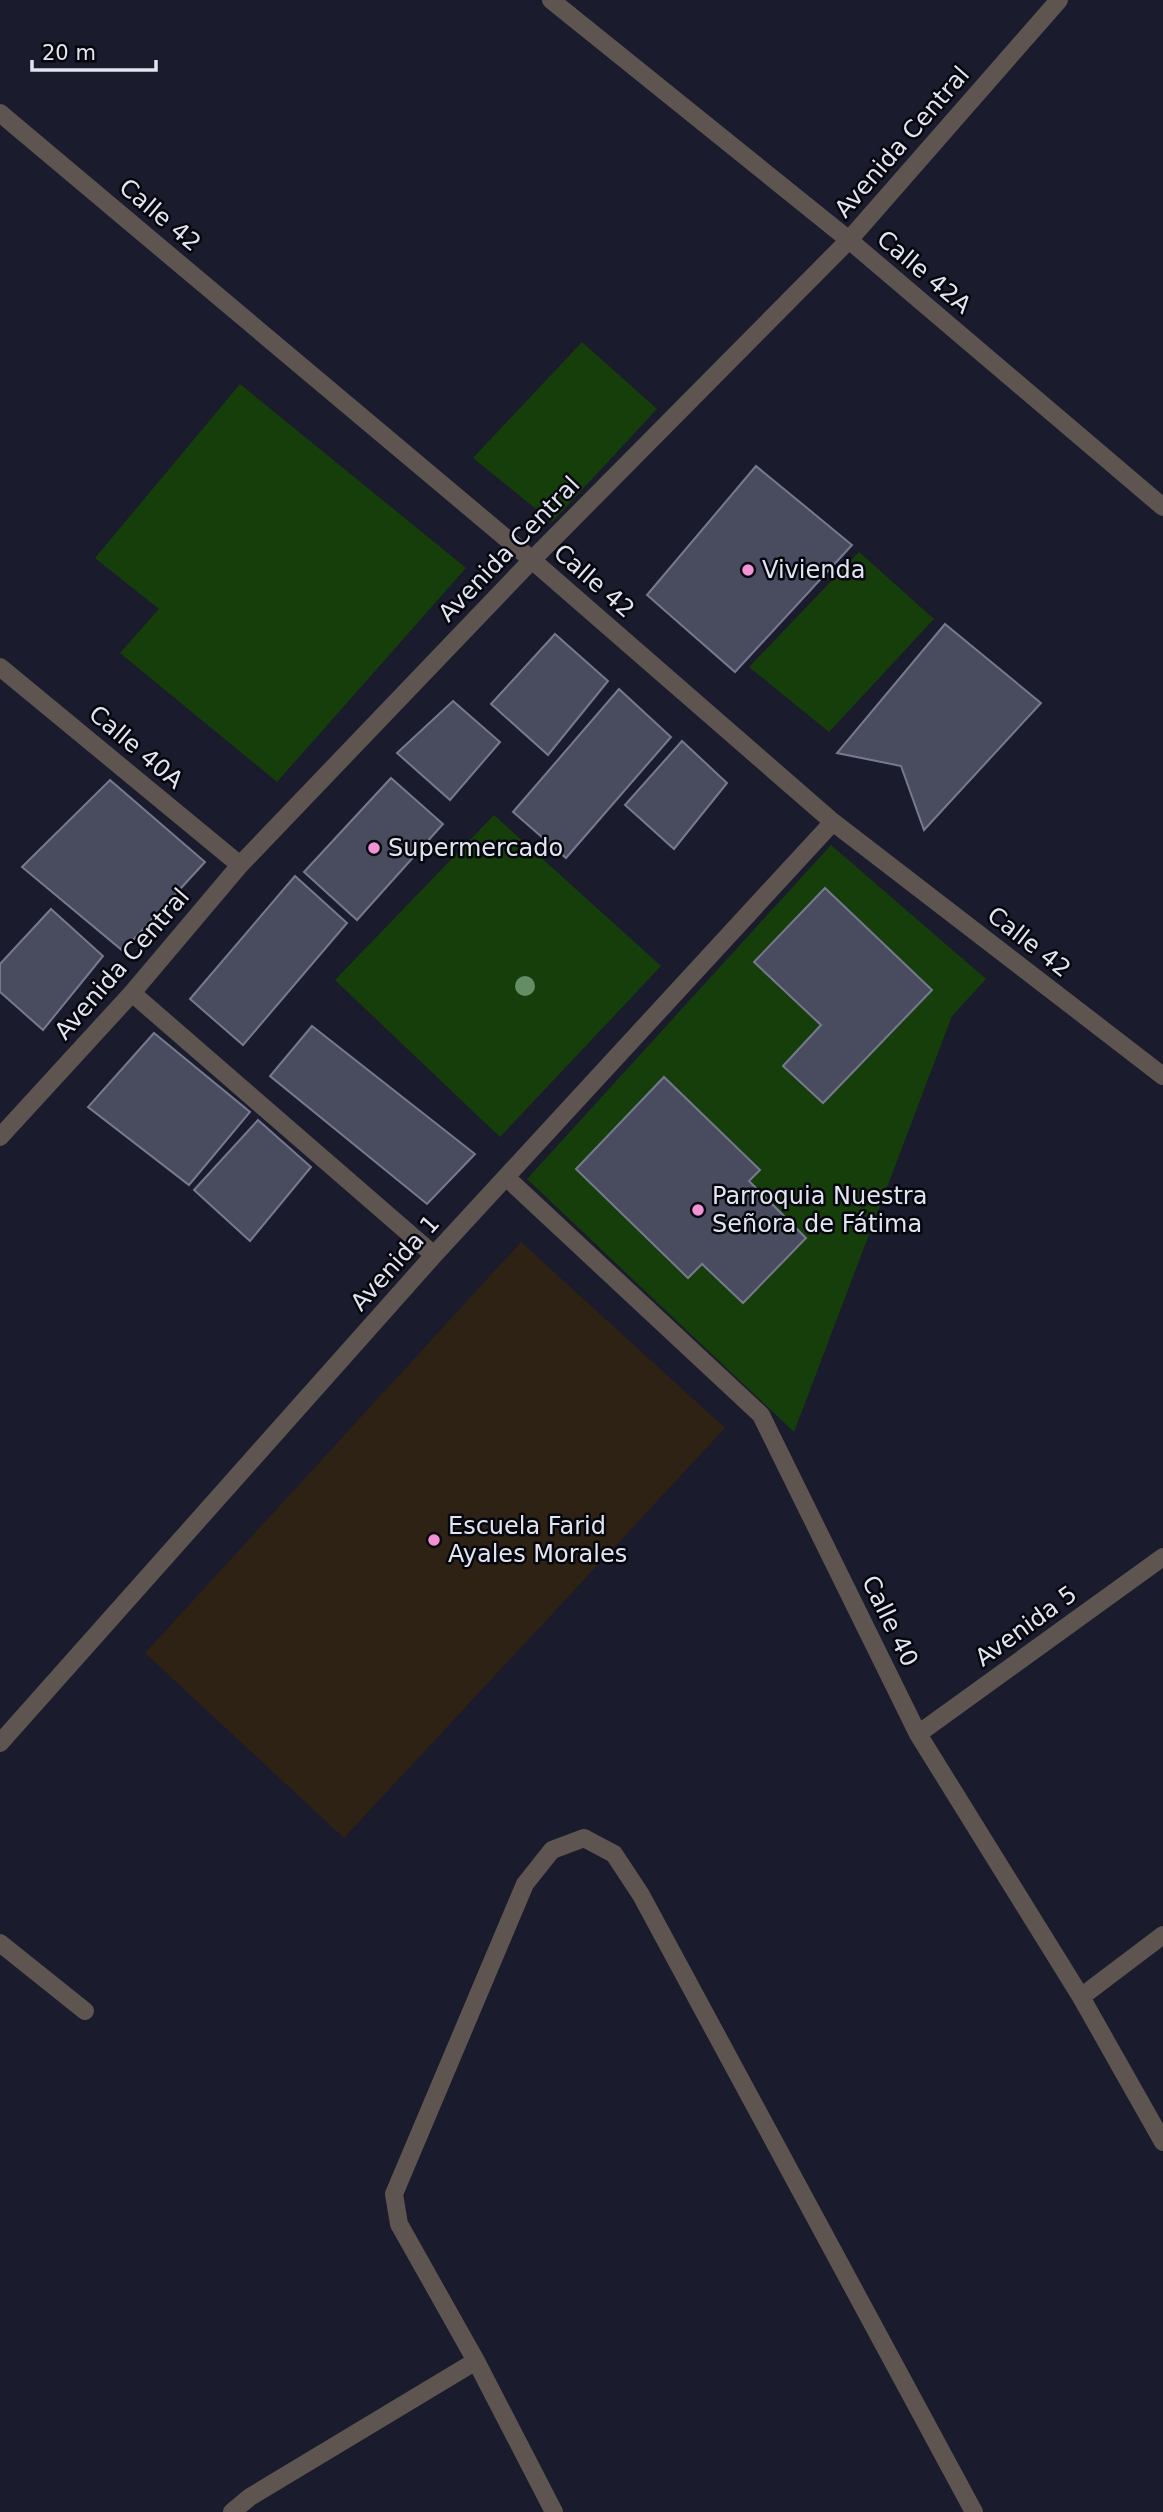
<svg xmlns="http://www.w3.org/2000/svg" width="1163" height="2512" font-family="'DejaVu Sans',sans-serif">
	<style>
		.education { fill: #2d2213 }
		.green { fill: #163e0b; fill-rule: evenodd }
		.building { fill: #494c5f; stroke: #777a8f; stroke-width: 2 }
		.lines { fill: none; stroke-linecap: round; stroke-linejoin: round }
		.street { stroke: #5e5551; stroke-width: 18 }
		.tree { fill: #658d64 }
		.poi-dot { fill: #f391d5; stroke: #06070e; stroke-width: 2.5 }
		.labels { text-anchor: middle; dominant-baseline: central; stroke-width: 5; stroke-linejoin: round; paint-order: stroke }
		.street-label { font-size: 24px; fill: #e2e4ef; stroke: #06070e }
		.poi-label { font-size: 24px; fill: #e2e4ef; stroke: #06070e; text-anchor: start }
	</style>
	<rect width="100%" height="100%" fill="#1a1b2c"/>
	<path class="education" d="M521,1242L725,1428L344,1838L145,1653Z"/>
	<path class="green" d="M582,342L657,409L552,522L473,458Z
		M240,384L466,568L277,782L120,653L159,609L95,558Z
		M859,552L934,619L829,732L749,667Z
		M494,815L661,966L500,1137L335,980Z
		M831,845L986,979L952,1016L794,1432L527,1179ZM663,1078L760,1169L749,1181L806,1237L743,1303L702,1264Z"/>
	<path class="building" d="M756,466L852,545L735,672L647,595Z
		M945,624L1041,703L924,830L901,766L837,753Z
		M555,634L608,681L548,755L491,704Z
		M619,689L671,737L566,858L513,812Z
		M453,701L500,742L450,800L397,753Z
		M682,741L727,783L674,849L625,805Z
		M391,778L443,824L357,920L304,872Z
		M110,780L205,862L123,951L22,867Z
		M295,876L347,923L243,1045L190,999Z
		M825,888L932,990L823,1103L783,1066L821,1025L754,962Z
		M51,909L103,956L43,1030L0,992V964Z
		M312,1026L475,1154L427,1204L270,1076Z
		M154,1033L250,1112L189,1185L88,1107Z
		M664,1077L760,1170L749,1181L806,1238L743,1303L702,1264L688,1278L576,1169Z
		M258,1120L311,1167L250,1241L194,1190Z"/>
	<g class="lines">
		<path class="street" d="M551,0L849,240L1163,507
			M0,113L532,560L833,822L1163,1076
			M0,667L240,865
			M132,993L434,1255
			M0,1137L132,993L240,865L532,560L849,240L1059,0
			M507,1178L761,1415L918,1734L1081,1997L1163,2142
			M918,1734L1163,1557
			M0,1743L434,1255L833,822
			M0,1943L85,2011
			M1081,1997L1163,1935
			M232,2512L250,2497L476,2361
			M554,2512L476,2361L399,2224L394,2194L525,1884L552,1850L584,1838L614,1854L641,1895L974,2512"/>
	</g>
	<circle class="tree" cx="525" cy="986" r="10"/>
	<g class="poi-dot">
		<circle cx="748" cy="570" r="7"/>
		<circle cx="374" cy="848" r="7"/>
		<circle cx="698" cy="1210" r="7"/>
		<circle cx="434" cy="1540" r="7"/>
	</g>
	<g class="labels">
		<g class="street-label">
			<text transform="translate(902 142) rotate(-49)">Avenida Central</text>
			<text transform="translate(160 215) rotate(40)">Calle 42</text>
			<text transform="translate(924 272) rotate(40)">Calle 42A</text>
			<text transform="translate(509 549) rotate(-46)">Avenida Central</text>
			<text transform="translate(594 581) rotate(41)">Calle 42</text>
			<text transform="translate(136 747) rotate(40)">Calle 40A</text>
			<text transform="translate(1029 942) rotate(38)">Calle 42</text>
			<text transform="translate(122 964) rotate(-49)">Avenida Central</text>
			<text transform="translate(395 1263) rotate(-48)">Avenida 1</text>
			<text transform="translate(890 1621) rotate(64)">Calle 40</text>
			<text transform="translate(1026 1626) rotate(-36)">Avenida 5</text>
		</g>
		<g class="poi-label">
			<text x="762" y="570">Vivienda</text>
			<text x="388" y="848">Supermercado</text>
			<text x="712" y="1196">Parroquia Nuestra<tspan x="712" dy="28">Señora de Fátima</tspan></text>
			<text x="448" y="1526">Escuela Farid<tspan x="448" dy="28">Ayales Morales</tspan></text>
		</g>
	</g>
	<path d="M32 60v10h124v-10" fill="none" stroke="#e2e4ef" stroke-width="3.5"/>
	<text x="42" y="60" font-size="21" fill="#e2e4ef" stroke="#06070e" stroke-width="5" paint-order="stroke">20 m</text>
</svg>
